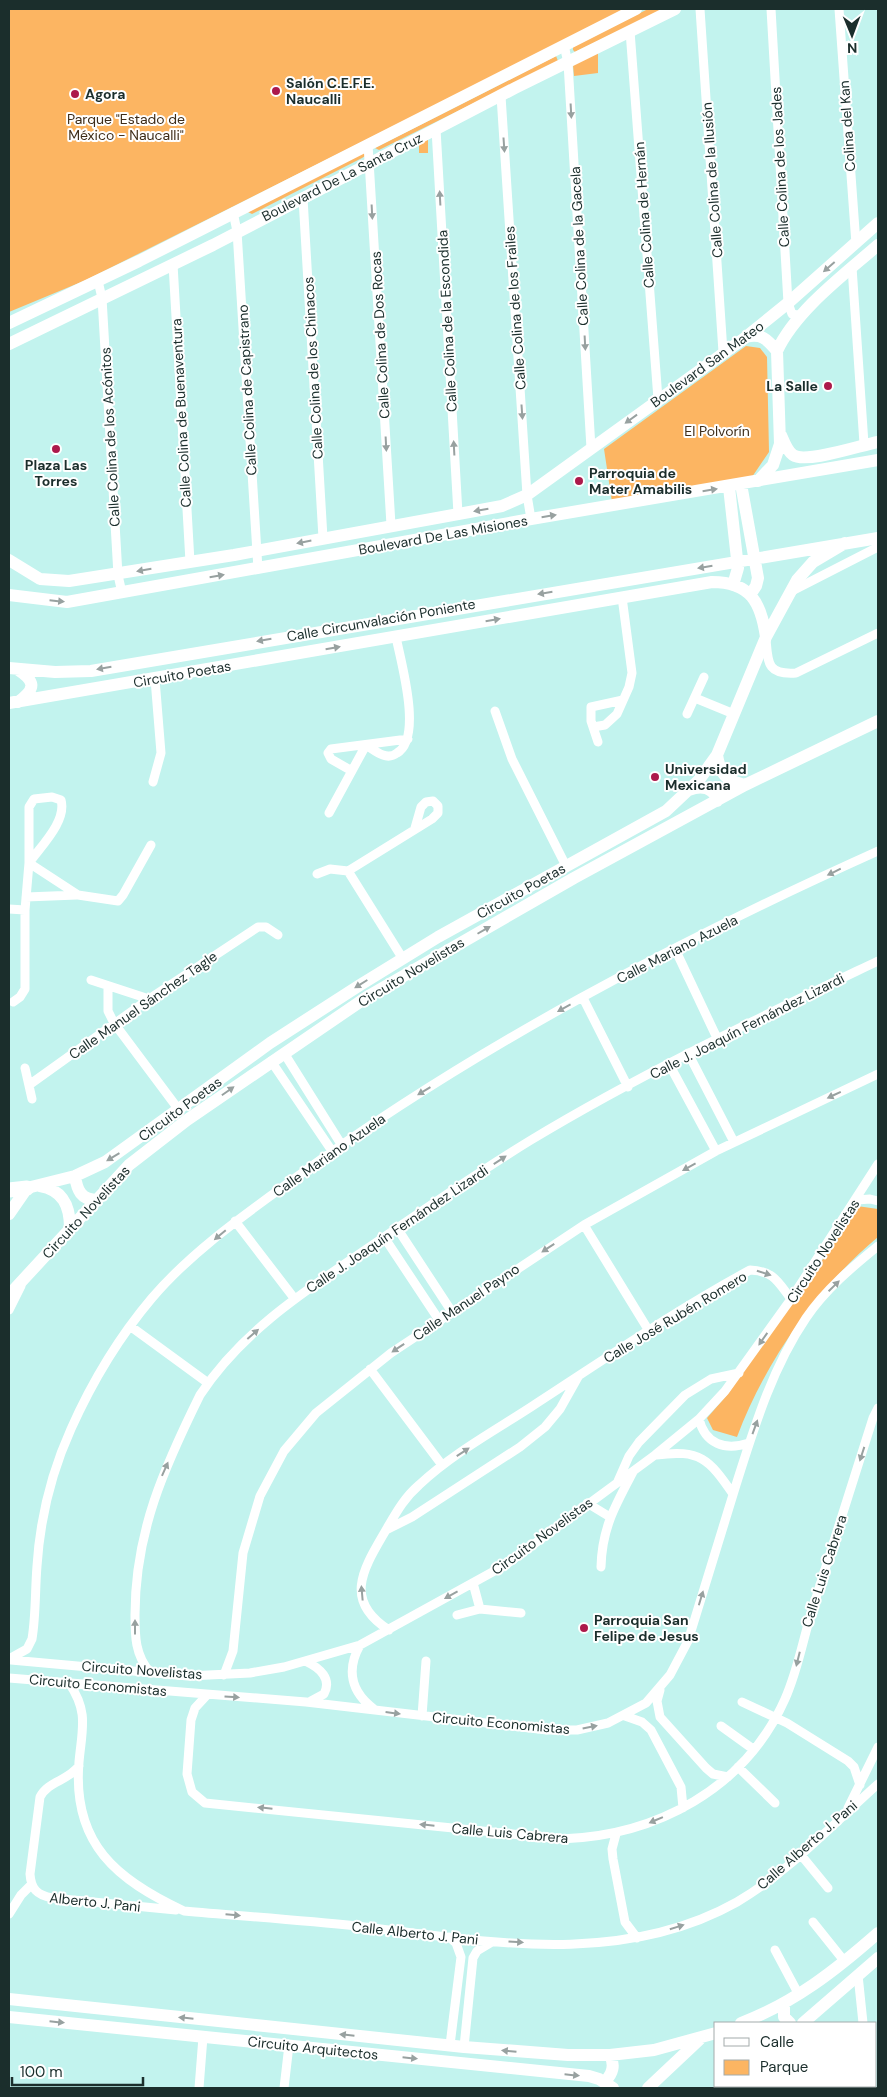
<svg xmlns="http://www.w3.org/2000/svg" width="887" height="2097" font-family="'DM Sans',sans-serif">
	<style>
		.green { fill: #fcb562 }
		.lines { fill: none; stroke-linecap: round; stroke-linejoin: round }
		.street { stroke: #fff; stroke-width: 9 }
		.secondary { stroke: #fff; stroke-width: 12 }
		.primary { stroke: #fff; stroke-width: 15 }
		.oneway { fill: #98a1a0 }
		.poi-dot { fill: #ac194b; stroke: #fff; stroke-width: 2 }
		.labels { text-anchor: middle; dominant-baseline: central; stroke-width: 4; stroke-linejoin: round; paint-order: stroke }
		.poi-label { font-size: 14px; font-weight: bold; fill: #1b2e2c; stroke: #fff; text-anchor: start }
		.park-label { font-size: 14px; fill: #3e2d1a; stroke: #fff }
		.street-label { font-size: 14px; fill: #1b2e2c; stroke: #fff }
	</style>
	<rect width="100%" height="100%" fill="#c2f3ee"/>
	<path class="green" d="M9,9H627L138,254L86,280L9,312Z
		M648,9H664L575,52L573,50V47Z
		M598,52V73L574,76L573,65Z
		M556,56L558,61L553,64L379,150L375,148Z
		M428,138V153H419V143Z
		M364,151L365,156L362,158L252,214L248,212Z
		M746,346L760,348L767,357L769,452L752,477L612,502L604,449Z
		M857,1206L878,1209V1237C817,1288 765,1362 737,1437L713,1430L707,1418L727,1395L835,1242Z"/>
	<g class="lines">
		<path class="street" d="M700,9L723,352
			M771,9L788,303L792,314L802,316
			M839,9L856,244
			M630,31L658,399
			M564,45L568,63L591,448
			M501,96L527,495L531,519
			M436,129L458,514
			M368,144L391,525
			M303,198L323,538
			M233,212L237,231L258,569
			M173,264L190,562
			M852,267L864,444
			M98,281L102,298L118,575L122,593
			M792,591L878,547
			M766,639C768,663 767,675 796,673L878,633
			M695,698L734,714
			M495,711L512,759L566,866
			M687,714L704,677
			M593,727L605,725L617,714L629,687L632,673L622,597
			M598,742L591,721V707L623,700
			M352,771L331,759L328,753L331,749L408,739
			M153,782L161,753L155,679
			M329,813L366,745C371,748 377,753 383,755C388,757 393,756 397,753C423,738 401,662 396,637
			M29,863L78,895L118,901L123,895L151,845
			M348,871L432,819L438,813V806L433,801L426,802L421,807L415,828
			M317,874L330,869L348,871L403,959
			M26,897L77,895
			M9,909L25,910
			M675,949L717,1038
			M91,980L149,999
			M108,986V1011L114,1023L179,1110
			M583,998L628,1087
			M13,1002L20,997L25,989V910L29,863V807L34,799L52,797L61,800C67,821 41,846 29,863
			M284,1053L341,1144
			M688,1053L734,1142
			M271,1061L332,1151
			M669,1064L716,1151
			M25,1068L32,1099
			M29,1085L149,999L258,927H266L278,935
			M857,1200L870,1199L878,1201
			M235,1221L294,1298
			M584,1225L649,1331
			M397,1228L452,1312
			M384,1237L439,1320
			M9,1310L21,1286
			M130,1326L208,1383
			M370,1369L442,1465
			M699,1419C705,1444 725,1451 749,1443
			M656,1455C700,1449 709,1459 733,1494
			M618,1481L629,1456L639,1442L685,1395L711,1379L739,1373
			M587,1503L610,1517
			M386,1530L412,1517L520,1447L545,1427L560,1409L578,1377
			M601,1567C602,1528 615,1506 633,1472
			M473,1583L480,1609
			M457,1615L480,1609L521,1613
			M389,1630C342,1600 364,1568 386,1530C396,1513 404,1498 419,1485C453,1453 496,1430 534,1405C605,1359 676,1310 750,1270C774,1271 778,1282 791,1299
			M360,1645C346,1670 351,1692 374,1709
			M9,1659L27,1649L32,1639C36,1615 35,1590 37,1566C40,1520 52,1471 71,1429C92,1382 119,1337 152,1298C193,1250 247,1213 298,1176C478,1045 676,942 878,851
			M11,1660L188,1676L250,1673L284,1667L360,1645L507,1564L655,1455L699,1419L725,1391L791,1299L878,1164
			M307,1662C320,1668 332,1679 324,1694L311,1701
			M150,1672C135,1655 135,1636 135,1615C135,1532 164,1468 200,1395C243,1329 311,1287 374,1244C426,1208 477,1173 531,1140C642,1073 761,1017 878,961
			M224,1675L233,1651L243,1553L260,1496L284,1451L316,1413L391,1353L584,1225L716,1151L878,1074
			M9,1678L306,1702L547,1730H577L608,1723L646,1703L670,1675L688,1641C704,1589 720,1537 736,1485C754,1428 772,1368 806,1318C825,1290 852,1267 878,1246
			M69,1683C89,1712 82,1729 79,1762C72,1844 117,1880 184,1911C241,1916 299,1920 357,1926C483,1941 620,1968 737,1902C790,1871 833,1824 878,1784
			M660,1690L657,1701L660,1717L706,1768L713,1774L728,1777
			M207,1695L195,1708L191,1720L187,1774L192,1792L205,1803L561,1839C656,1836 745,1789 785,1699C799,1668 804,1633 815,1601C834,1540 854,1479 873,1418L878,1408
			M742,1702L787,1723L848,1761L854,1767L860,1785
			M422,1716L426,1661
			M625,1716L642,1722L651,1730L681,1787L683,1808
			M721,1726L753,1749
			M79,1766C68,1781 48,1781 40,1797L30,1874C31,1889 37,1895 52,1898L176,1910
			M738,1767L775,1803
			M848,1808L878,1747
			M616,1834L612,1849L613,1859L625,1922L637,1938
			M801,1855L828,1888
			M9,1914L21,1895L31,1885
			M813,1922L845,1962
			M449,1937L456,1943L461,1957L450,2045
			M775,1950L799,1995
			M858,1975L863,2023
			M464,2047L473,1958L477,1951L492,1942
			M751,2086L755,2088
			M870,2086L871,2088
			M199,2088L203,2037
			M284,2088L289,2045"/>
		<path class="secondary" d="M9,323L139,261L636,9
			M746,337C761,333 767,339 777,351L780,444L773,465L758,481
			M9,344L213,245L515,88L675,9
			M777,351C796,310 845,274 878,245
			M781,435C784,442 787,451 793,455C806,464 861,445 878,442
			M741,484L758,578L756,586L750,595
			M729,487L738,568L733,585
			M9,560L40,579L69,581L234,555L502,506L527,495L746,337L788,303L878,223
			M9,595L67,602L531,519L878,460
			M9,668L55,672L91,671L878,538
			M17,669C35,681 37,688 18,702
			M9,703L712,582C751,582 761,603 766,637
			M717,755C720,774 726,781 745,785
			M689,790C701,785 714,787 717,801
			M75,1176C77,1190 81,1200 97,1200
			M40,1186C63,1190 70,1206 70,1228
			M9,1214L27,1188L75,1176L105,1162L270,1043L360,985L438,937L666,811L699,780L717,755L766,637L797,580L813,562L845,543
			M9,1295L129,1165L187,1120L367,997L574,878L745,785L878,721
			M9,1999L464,2047L568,2055H610L654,2050L716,2033
			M784,2003V2017L790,2023
			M9,2017L589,2076L599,2079L613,2088
			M741,2023C794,2003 836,1970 878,1933
			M803,2023L878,1958
			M605,2081C613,2074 615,2065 610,2055
			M648,2088L699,2040
			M731,2088L734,2086"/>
		<path class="primary" d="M9,1190L27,1188"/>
	</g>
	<defs><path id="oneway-solid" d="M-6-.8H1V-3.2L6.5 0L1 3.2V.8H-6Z" transform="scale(1.25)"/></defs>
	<g class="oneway">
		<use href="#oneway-solid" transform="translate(571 111) rotate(87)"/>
		<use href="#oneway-solid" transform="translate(504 145) rotate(86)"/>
		<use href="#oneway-solid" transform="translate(440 198) rotate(-93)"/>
		<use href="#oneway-solid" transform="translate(372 212) rotate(87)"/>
		<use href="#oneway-solid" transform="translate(829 267) rotate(139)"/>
		<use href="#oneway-solid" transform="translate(585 343) rotate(87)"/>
		<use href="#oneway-solid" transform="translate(522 412) rotate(86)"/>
		<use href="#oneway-solid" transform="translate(631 419) rotate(144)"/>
		<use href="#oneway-solid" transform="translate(386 444) rotate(87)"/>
		<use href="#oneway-solid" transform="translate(454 448) rotate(-93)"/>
		<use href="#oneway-solid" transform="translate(710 490) rotate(-9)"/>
		<use href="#oneway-solid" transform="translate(481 510) rotate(170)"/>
		<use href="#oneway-solid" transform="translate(549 516) rotate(-9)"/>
		<use href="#oneway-solid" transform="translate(304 542) rotate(169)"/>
		<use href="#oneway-solid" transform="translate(705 567) rotate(171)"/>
		<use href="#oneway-solid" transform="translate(144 570) rotate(170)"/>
		<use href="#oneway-solid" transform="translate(217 576) rotate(-10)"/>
		<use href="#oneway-solid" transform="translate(545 593) rotate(171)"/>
		<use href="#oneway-solid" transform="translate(57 601) rotate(6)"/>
		<use href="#oneway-solid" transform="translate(493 620) rotate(-10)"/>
		<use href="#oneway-solid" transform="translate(264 640) rotate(170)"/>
		<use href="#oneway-solid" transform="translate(333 648) rotate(-10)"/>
		<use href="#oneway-solid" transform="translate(104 668) rotate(170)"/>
		<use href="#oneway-solid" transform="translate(834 872) rotate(154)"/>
		<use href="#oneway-solid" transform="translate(484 930) rotate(-30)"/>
		<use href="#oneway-solid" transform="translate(361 984) rotate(148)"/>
		<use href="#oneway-solid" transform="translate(564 1008) rotate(151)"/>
		<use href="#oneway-solid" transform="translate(228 1091) rotate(-35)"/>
		<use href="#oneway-solid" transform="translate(424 1091) rotate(149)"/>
		<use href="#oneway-solid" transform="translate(834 1095) rotate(155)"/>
		<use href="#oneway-solid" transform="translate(113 1157) rotate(149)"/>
		<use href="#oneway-solid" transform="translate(500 1160) rotate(-33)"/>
		<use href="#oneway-solid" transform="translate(689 1167) rotate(151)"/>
		<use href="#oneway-solid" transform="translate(220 1235) rotate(140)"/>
		<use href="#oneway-solid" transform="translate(548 1248) rotate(147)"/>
		<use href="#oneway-solid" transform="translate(764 1273) rotate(18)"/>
		<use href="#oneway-solid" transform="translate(834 1286) rotate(-44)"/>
		<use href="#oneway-solid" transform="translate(253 1334) rotate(-41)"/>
		<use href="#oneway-solid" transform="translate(763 1339) rotate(125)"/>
		<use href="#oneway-solid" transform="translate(398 1348) rotate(146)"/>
		<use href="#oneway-solid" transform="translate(755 1427) rotate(-70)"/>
		<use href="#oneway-solid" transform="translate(463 1452) rotate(-33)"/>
		<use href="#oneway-solid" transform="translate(862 1454) rotate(108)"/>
		<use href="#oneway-solid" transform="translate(165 1469) rotate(-66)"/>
		<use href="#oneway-solid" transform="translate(362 1593) rotate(-95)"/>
		<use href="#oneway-solid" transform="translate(451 1595) rotate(151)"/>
		<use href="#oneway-solid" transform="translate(701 1598) rotate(-73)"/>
		<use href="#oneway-solid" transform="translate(135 1627) rotate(-90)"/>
		<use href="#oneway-solid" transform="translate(798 1659) rotate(104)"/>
		<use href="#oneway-solid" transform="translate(232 1697) rotate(4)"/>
		<use href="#oneway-solid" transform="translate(393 1713) rotate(7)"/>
		<use href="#oneway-solid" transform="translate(590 1727) rotate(-11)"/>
		<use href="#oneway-solid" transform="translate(265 1808) rotate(-174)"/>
		<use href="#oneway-solid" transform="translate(656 1820) rotate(157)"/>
		<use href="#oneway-solid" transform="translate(427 1825) rotate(-174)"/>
		<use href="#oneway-solid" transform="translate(233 1915) rotate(5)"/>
		<use href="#oneway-solid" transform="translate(677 1927) rotate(-17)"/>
		<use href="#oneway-solid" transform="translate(516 1942) rotate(3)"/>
		<use href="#oneway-solid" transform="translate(186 2018) rotate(-174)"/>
		<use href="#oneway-solid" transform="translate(57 2022) rotate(6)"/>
		<use href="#oneway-solid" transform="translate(347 2035) rotate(-174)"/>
		<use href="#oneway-solid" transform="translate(509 2051) rotate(-175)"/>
		<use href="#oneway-solid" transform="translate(410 2058) rotate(6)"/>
		<use href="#oneway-solid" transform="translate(572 2075) rotate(6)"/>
	</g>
	<g class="poi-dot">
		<circle cx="276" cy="91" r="5"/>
		<circle cx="75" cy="94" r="5"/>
		<circle cx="828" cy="386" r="5"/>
		<circle cx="56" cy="449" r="5"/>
		<circle cx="579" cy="481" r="5"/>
		<circle cx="655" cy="777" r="5"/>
		<circle cx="584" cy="1628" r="5"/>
	</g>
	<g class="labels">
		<g class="poi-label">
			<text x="286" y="83">Salón C.E.F.E.<tspan x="286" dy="16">Naucalli</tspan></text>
			<text x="85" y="94">Agora</text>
			<text x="818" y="386" text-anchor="end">La Salle</text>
			<text x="56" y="465" text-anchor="middle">Plaza Las<tspan x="56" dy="16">Torres</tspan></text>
			<text x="589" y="473">Parroquia de<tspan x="589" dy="16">Mater Amabilis</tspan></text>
			<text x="665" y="769">Universidad<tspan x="665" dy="16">Mexicana</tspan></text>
			<text x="594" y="1620">Parroquia San<tspan x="594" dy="16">Felipe de Jesus</tspan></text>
		</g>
		<g class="park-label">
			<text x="126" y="119">Parque "Estado de<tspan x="126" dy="16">México - Naucalli"</tspan></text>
			<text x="717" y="431">El Polvorín</text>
		</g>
		<g class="street-label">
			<text transform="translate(847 126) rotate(-94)">Colina del Kan</text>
			<text transform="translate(780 167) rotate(-93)">Calle Colina de los Jades</text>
			<text transform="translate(342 177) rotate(-27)">Boulevard De La Santa Cruz</text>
			<text transform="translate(712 180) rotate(-94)">Calle Colina de la Ilusión</text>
			<text transform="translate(644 215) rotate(-94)">Calle Colina de Hernán</text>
			<text transform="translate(579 246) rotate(-93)">Calle Colina de la Gacela</text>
			<text transform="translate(515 308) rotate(-94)">Calle Colina de los Frailes</text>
			<text transform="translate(447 321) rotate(-93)">Calle Colina de la Escondida</text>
			<text transform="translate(380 335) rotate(-93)">Calle Colina de Dos Rocas</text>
			<text transform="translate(707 364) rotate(-36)">Boulevard San Mateo</text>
			<text transform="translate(313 368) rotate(-93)">Calle Colina de los Chinacos</text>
			<text transform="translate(247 390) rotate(-93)">Calle Colina de Capistrano</text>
			<text transform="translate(181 413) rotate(-93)">Calle Colina de Buenaventura</text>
			<text transform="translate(110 437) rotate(-93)">Calle Colina de los Acónitos</text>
			<text transform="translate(443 535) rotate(-10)">Boulevard De Las Misiones</text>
			<text transform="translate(381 620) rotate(-10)">Calle Circunvalación Poniente</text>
			<text transform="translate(182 674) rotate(-10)">Circuito Poetas</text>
			<text transform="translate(521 891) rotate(-29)">Circuito Poetas</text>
			<text transform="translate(677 949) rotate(-27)">Calle Mariano Azuela</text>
			<text transform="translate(411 972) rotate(-31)">Circuito Novelistas</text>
			<text transform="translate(143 1005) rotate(-35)">Calle Manuel Sánchez Tagle</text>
			<text transform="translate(747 1026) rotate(-27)">Calle J. Joaquín Fernández Lizardi</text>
			<text transform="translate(180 1109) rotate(-36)">Circuito Poetas</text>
			<text transform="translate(329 1155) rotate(-35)">Calle Mariano Azuela</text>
			<text transform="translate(86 1212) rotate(-47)">Circuito Novelistas</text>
			<text transform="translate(397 1229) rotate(-34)">Calle J. Joaquín Fernández Lizardi</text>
			<text transform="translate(823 1251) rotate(-57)">Circuito Novelistas</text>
			<text transform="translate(466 1302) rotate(-34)">Calle Manuel Payno</text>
			<text transform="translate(675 1317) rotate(-31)">Calle José Rubén Romero</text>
			<text transform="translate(542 1536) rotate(-36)">Circuito Novelistas</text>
			<text transform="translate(824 1571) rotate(-72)">Calle Luis Cabrera</text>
			<text transform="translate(142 1670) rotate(4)">Circuito Novelistas</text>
			<text transform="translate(98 1685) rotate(5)">Circuito Economistas</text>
			<text transform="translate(501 1723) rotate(5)">Circuito Economistas</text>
			<text transform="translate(510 1833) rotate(5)">Calle Luis Cabrera</text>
			<text transform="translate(807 1845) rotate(-41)">Calle Alberto J. Pani</text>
			<text transform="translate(95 1902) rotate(6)">Alberto J. Pani</text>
			<text transform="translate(415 1933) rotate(6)">Calle Alberto J. Pani</text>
			<text transform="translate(313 2048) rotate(6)">Circuito Arquitectos</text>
		</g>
	</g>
	<rect width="887" height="2097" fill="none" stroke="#1b2e2c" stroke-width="20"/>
	<rect x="714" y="2022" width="162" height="65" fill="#ffffff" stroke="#a4abab"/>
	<rect x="724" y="2038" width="25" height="8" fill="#ffffff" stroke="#a4abab"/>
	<text x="760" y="2047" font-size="15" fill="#1b2e2c">Calle</text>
	<rect x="724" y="2060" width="25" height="15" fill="#fcb562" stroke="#a4abab"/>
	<text x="760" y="2072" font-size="15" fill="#1b2e2c">Parque</text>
	<g transform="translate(852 35) rotate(179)" stroke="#ffffff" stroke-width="4" paint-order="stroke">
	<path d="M0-4L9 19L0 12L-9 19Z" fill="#1b2e2c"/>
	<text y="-8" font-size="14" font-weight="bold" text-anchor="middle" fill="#1b2e2c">N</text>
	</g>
	<path d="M12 2077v8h131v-8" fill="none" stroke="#1b2e2c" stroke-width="2.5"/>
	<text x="20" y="2077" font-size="15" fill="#1b2e2c" stroke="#ffffff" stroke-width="4" paint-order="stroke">100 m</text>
</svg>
